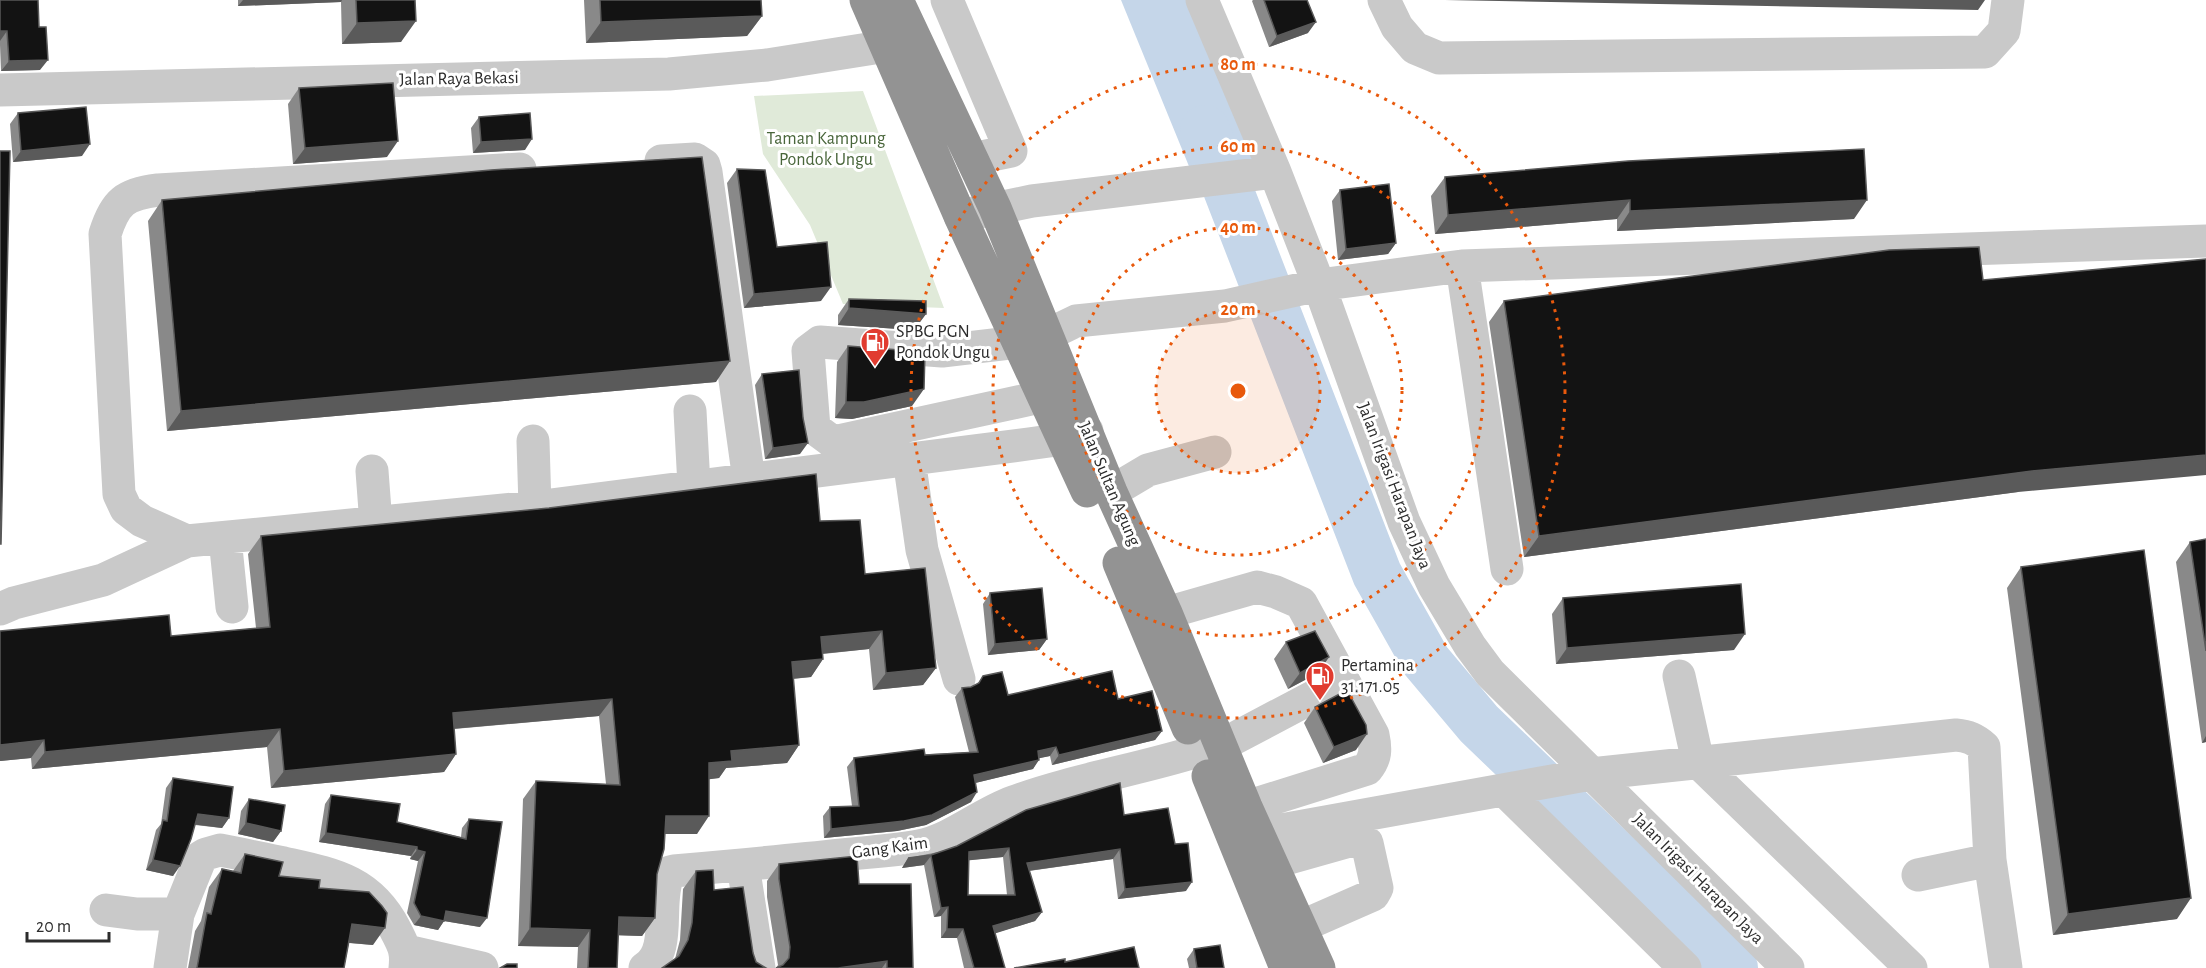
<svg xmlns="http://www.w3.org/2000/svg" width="2206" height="968" font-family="'Alegreya Sans',sans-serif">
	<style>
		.green { fill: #e0ead9 }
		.water { fill: #c5d6e9 }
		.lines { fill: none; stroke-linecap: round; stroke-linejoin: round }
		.river { stroke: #c5d6e9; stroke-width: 50 }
		.minor { stroke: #c9c9c9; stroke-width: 33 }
		.highway { stroke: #939393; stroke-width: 33 }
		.wall { fill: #898989; fill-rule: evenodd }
		.shaded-wall { fill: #5a5a5a }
		.building { fill: #131313; stroke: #5a5a5a; stroke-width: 1.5; fill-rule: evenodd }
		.ring { fill: none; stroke: #e8590c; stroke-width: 3; stroke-dasharray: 3 6 }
		.labels { text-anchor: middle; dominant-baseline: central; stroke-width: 6; stroke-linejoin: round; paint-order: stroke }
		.street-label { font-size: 18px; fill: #2c2c2c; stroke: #fff }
		.park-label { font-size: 18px; fill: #49663b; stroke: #fff }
		.poi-label { font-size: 18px; fill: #2c2c2c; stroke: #fff; text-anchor: start }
		.centre { fill: #e8590c; stroke: #fff; stroke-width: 3 }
		.ring-label { font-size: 18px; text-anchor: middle; font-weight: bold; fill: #e8590c; stroke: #fff; stroke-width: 6; stroke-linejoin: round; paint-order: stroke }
	</style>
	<rect width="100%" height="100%" fill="#fff"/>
	<path class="green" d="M863,91L944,308L843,304L810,225L763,154L754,96Z"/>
	<path class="water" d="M1121,0H1203L1275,172L1195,181Z"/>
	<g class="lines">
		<path class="river" d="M1205,130L1377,574L1426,661L1479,724L1733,968"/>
		<path class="minor" d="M947,0L1011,151L972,159
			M1202,0L1275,172L1319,285L1404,522L1434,586L1470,646L1490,673L1788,968
			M1384,0L1397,27L1415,48L1439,58L1985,52L2004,31L2008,0
			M0,90L669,74L767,65L887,46L912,37
			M661,161L695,159L704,165L706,172L749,480
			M960,216L1032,201L1275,172
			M1462,266L1507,569
			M1045,396L833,442L814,428L808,351L820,342L942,351L1019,342L1047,335L1076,321L1225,306L1319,285L1462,266L2206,241
			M690,411L694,486
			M533,441L535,507
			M909,459L922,550L959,679
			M372,471L376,524
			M1111,492L1148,470L1215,452
			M225,538L232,607
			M187,541L142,521L126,509L119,494L105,234C115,202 125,194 158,190L520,169
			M0,609L14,603L103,580L187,541L535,507L1028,444L1064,439L1087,431
			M1141,614L1166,613L1257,587L1276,592L1301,603L1373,735C1376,749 1376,758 1367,769L1246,807
			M1679,676L1698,762L1911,968
			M1220,746L1343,681
			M1504,790L1685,968
			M1259,834L1591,774L1956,735C1968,736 1975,739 1984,747L1990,860L2006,968
			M1271,863L1356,839L1367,843L1377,888L1373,895L1300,927
			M743,865L759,968
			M1918,875L1990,860
			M106,910L137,914H178
			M407,951L482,968
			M170,968L178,914L201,857L206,854L220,850C242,854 263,859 284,863C333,874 370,880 395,929C403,945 407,950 405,968
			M645,968C674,951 654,897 670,872L674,871C730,866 786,861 842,855C867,852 894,851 919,846C953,839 980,814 1013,802C1073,780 1137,770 1198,751"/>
		<path class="highway" d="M866,0L960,216L1087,491
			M897,0L995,208L1111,492L1166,613L1246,807L1319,968
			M1119,563L1188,728
			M1208,776L1286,968"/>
	</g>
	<path class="wall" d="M0,0L40,70L1,71L0,45Z
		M238,0H415L401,42L342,44L341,2L238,6Z
		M584,0H761L762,16L747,36L586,43Z
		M1253,0H1307L1308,33L1269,47L1252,1Z
		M299,88L387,157L293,164L288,104Z
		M18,113L82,156L13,162L10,124Z
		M479,117L525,150L473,153L471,128Z
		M737,169L777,247L821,301L744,308L727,183Z
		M1445,177L1854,219L1617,231V219L1435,234L1431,196Z
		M1340,190L1396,243L1388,254L1338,260L1332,201Z
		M162,200L716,382L167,431L148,221Z
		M1983,280L2018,492L1524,557L1489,322L1504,301Z
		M849,299L926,314L914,330L838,325V315Z
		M848,346L912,406L852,419L835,418L837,362Z
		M762,374L800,454L765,459L755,385Z
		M820,521L865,574L936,668L923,685L873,690L869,649L823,654V659L811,677L793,679L799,745L787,763L726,768L719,778L709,779L697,834H665L657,874L655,918L642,936L618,935L617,968H577L578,947L518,946L523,799L536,781L606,784L599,716L454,729L456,754L444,772L271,788L267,747L32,769L31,758L0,761L171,636L256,628L248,554L261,536Z
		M2206,539V742L2202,743L2176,562L2190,542Z
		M2021,567L2177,919L2053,935L2007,588Z
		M990,593L1047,639L1039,650L988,655L983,604Z
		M1563,598L1734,650L1556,664L1552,614Z
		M1286,642L1329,657L1318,673L1288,689L1274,659Z
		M983,676L1008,695L1118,699L1162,731L1155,740L1052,765L1050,756L1039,758L1033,769L975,783L971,802L926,825L897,831L824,838L823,816L830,807L852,806L847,767L854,758L969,752L955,697L962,688L971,687L977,684Z
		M1315,707L1356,750L1323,763L1304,723Z
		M173,778L229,818L222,828L195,825L173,876L146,870L156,830L161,824L166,788Z
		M331,795L397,822L461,837L462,828L469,819L480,927L444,921L438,930L414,925L407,913L418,861L410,859L411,856L319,842L325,804Z
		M249,799L281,831L273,842L238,834L241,811Z
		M1124,815L1175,844L1186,891L1118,899L1113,859L1029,871L1042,912L1035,921L995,933L1005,968H964L957,938H941V916L934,917L924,865L902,868L908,858ZM1003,857L1007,895H968L969,860Z
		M245,854L279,876L319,888L373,945L349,943L344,968H188L195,931L201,921L209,887L222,869L233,871Z
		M779,864L859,884L913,968H776L778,965L767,897V881Z
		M696,871L714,890L753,953L756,962L765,968L675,959L680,940L683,889Z
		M1194,949L1224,968H1189L1187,959Z"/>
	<path class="shaded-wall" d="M243,0H342L341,2L238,6Z
		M1445,0H1985L1978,10Z
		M762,16L747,36L586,43L601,22Z
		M416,21L401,42L342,44L357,23Z
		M1316,22L1308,33L1269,47L1277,36Z
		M0,31H7L0,41Z
		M48,60L40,70L1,71L9,61Z
		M532,139L525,150L473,153L481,142Z
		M398,141L387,157L293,164L305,148Z
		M90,144L82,156L13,162L21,151Z
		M1630,200L1617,219L1435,234L1448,215Z
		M1867,200L1854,219L1617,231L1630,211Z
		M1396,243L1388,254L1338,260L1346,249Z
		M831,287L821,301L744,308L754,294Z
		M849,308L926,314L914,330L838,325Z
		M730,361L716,382L167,431L181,411Z
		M924,389L912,406L852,419L835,418L846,402Z
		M808,443L800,454L765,459L773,448Z
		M2206,455V475L2018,492L1524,557L1539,536L2032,471Z
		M882,631L869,649L809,655L821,637Z
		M1745,634L1734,650L1556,664L1567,648Z
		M1047,639L1039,650L988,655L995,644Z
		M1329,657L1318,673L1288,689L1300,673Z
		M823,659L811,677L779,680L792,662Z
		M936,668L923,685L873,690L886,673Z
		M612,699L599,716L440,730L453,713Z
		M280,729L267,747L32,769L45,752Z
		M1162,731L1155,740L1052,765L1059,755Z
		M1367,734L1356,750L1323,763L1334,747Z
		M2206,736V742L2202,743Z
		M44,740L31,758L0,761V745Z
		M799,745L787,763L726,768L719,778L696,781L709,763L731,751Z
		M1056,747L1050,756L1031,760L1038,751Z
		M456,754L444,772L271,788L284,771Z
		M1039,760L1033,769L967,785L974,775Z
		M977,792L971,802L926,825L897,831L824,838L831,829Z
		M198,814L229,818L222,828L191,824Z
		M666,816H709L697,834H654Z
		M246,823L281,831L273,842L238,834Z
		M326,833L417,847L411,856L319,842Z
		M1009,848L1003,857L962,861L969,852Z
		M1120,849L1113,859L1020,872L1027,863Z
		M417,850L425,852L418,861L410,859Z
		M931,856L924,865L902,868L908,858Z
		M153,860L180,866L173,876L146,870Z
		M1192,882L1186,891L1118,899L1125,889Z
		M2191,898L2177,919L2053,935L2068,914Z
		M948,907L941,916L934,917L941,908Z
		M446,911L487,918L480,927L444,921L438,930L414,925L421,916Z
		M1042,912L1035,921L987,936L993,926Z
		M619,917L655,918L642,936L607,935Z
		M352,924L385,928L373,945L340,942Z
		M530,928L590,930L578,947L518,946Z
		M947,929H963L957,938H941Z
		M887,961L882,968H837L838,967Z"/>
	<path class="building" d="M0,0H38L39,27H46L48,60L9,61L7,31H0Z
		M356,0H415L416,21L357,23Z
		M600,0H761L762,16L601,22Z
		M1264,0H1307L1316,22L1277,36Z
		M393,83L398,141L305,148L299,88Z
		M86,107L90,144L21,151L18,113Z
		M530,113L532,139L481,142L479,117Z
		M1864,149L1867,200L1630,211V200L1448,215L1445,177L1628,161Z
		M0,151H10L1,544H0Z
		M702,157L730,361L181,411L162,200L491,170Z
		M737,169L765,170L777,247L827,242L831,287L754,294Z
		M1389,184L1396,243L1346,249L1340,190Z
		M1979,247L1983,280L2206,259V455L2032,471L1539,536L1504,301L1889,250Z
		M849,299L926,301V314L849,308Z
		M848,346L925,352L924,389L864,402H846Z
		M799,370L803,418L808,443L773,448L762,374Z
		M816,474L820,521L860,520L865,574L925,568L936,668L886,673L882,631L821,637L823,659L792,662L799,745L731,751L732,761L709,763V816H666L664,849L657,874L655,918L619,917L617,968H588L590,930L530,928L536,781L620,785L612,699L453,713L456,754L284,771L280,729L45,752L44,740L0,745V631L169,615L171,636L270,627L261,536L549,508Z
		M2206,539V651L2190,542Z
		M2144,550L2191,898L2068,914L2021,567Z
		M1741,584L1745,634L1567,648L1563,598Z
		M1042,588L1047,639L995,644L990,593Z
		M1315,631L1329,657L1300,673L1286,642Z
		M1112,671L1118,699L1152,691L1162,731L1059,755L1056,747L1038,751L1039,760L974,775L977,792L932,815L904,821L831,829L830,807L859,806L854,758L924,749L925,755L978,752L962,688L971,687L979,683L983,676L1002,672L1008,695Z
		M1347,690L1366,725L1367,734L1334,747L1315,707Z
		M173,778L233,787L229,818L198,814L191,839L180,866L153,860L163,820L167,821Z
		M1120,783L1124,815L1168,808L1175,844L1188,843L1192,882L1125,889L1120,849L1027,863L1042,912L993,926L1005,968H974L963,929H947L948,907L941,908L931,856L908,858L931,855L957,846L1026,810ZM1009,848L1015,895H968L969,852Z
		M331,795L400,804L397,822L466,839L469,819L502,822L487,918L446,911L444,921L421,916L414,903L425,852L417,850V847L326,833Z
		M249,799L285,805L281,831L246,823Z
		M245,854L283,862L279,876L320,880L319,888L369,892L382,906L387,913L385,928L352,924L344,968H197L207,913L211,914L222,869L241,873Z
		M857,856L859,884H911L913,968H887V961L838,968H776L783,965L789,958L790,947L779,879V864Z
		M713,870L714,890L743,887L753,953L756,962L766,968H662L679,956L688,940L692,923L696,871Z
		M1220,945L1224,968H1197L1194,949Z
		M1134,947L1139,968H1014L1065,959V962Z
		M507,964H517V968H500Z"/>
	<circle cx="1238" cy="391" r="82" fill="#e8590c" fill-opacity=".12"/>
	<g class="ring">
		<circle cx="1238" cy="391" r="82"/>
		<circle cx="1238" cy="391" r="164"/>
		<circle cx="1238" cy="391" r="245"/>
		<circle cx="1238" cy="391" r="327"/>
	</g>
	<defs>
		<g id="fuel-pin" transform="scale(1.5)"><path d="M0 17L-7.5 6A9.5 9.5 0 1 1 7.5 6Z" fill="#e13c30" stroke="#fff"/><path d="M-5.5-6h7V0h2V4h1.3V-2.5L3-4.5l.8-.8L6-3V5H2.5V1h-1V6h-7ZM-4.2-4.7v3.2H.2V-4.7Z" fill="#fff"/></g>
	</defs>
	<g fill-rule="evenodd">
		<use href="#fuel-pin" x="875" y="342"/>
		<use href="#fuel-pin" x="1320" y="676"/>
	</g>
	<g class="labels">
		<g class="street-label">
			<text transform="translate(459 79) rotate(-1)">Jalan Raya Bekasi</text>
			<text transform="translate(1109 484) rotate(67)">Jalan Sultan Agung</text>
			<text transform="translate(1394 486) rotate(69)">Jalan Irigasi Harapan Jaya</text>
			<text transform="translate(890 848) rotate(-8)">Gang Kaim</text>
			<text transform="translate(1698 879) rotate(45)">Jalan Irigasi Harapan Jaya</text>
		</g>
		<g class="park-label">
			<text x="826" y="139">Taman Kampung<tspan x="826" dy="21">Pondok Ungu</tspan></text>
		</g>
		<g class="poi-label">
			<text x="896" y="332">SPBG PGN<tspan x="896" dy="21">Pondok Ungu</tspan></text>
			<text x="1341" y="666">Pertamina<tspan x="1341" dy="21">31.171.05</tspan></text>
		</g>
	</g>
	<circle cx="1238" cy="391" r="9" class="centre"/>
	<g class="ring-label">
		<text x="1238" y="70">80 m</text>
		<text x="1238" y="152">60 m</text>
		<text x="1238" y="233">40 m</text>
		<text x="1238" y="315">20 m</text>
	</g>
	<path d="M27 932v9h82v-9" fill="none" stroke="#2c2c2c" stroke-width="3"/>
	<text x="36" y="932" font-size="18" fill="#2c2c2c" stroke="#ffffff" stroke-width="4.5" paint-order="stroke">20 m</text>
</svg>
